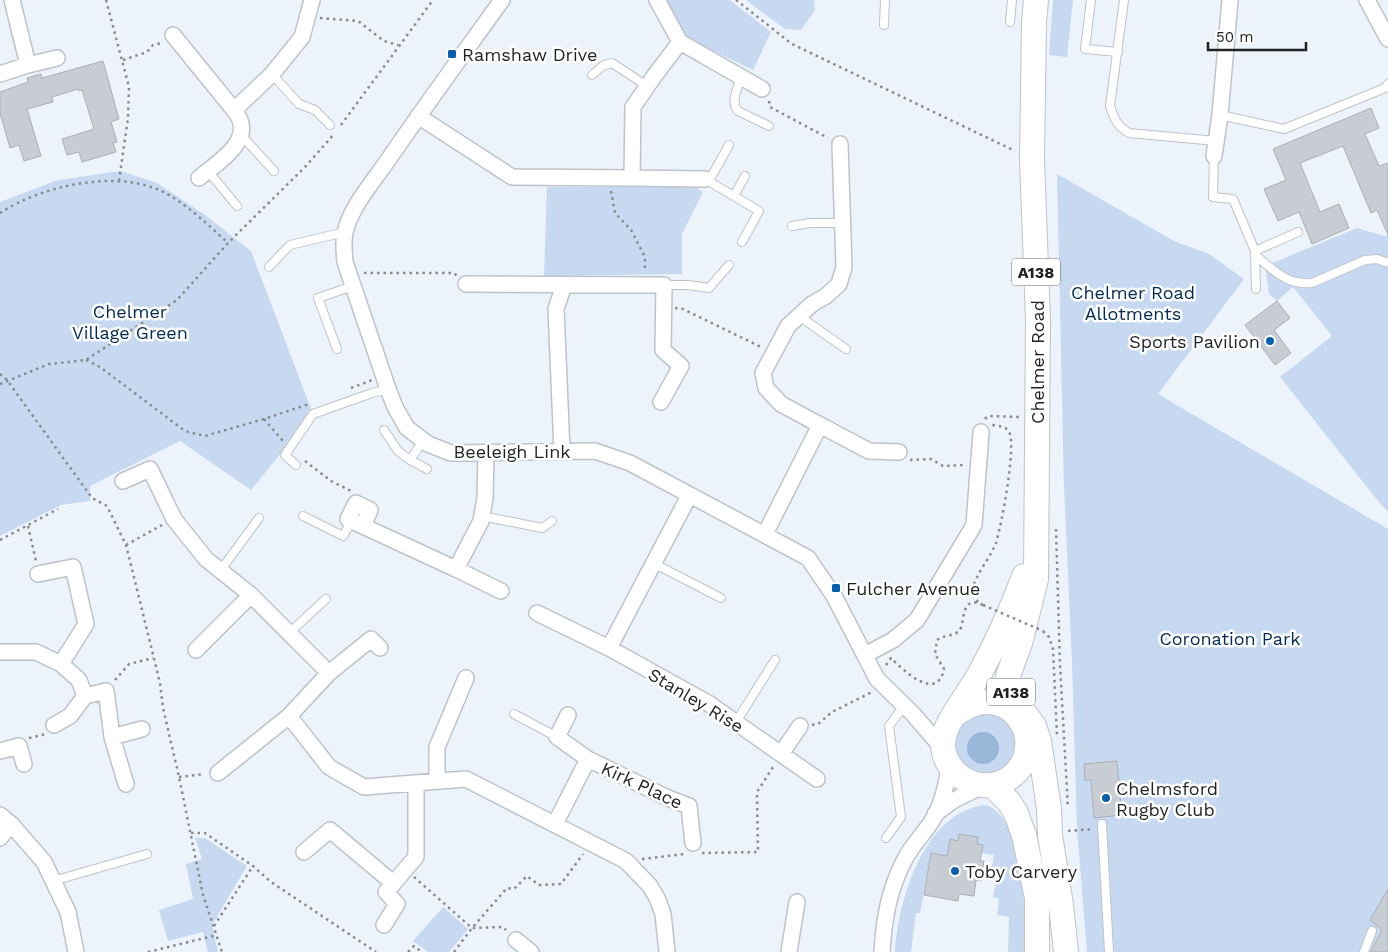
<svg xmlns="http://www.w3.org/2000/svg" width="1388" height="952" font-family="'Work Sans',sans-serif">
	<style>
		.green { fill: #c6d9f0 }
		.forest { fill: #98b6d8 }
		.building { fill: #c8cdd4; stroke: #aaafb6 }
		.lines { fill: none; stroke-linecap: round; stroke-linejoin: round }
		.lane-casing { stroke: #bec3ca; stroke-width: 10 }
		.street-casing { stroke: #bec3ca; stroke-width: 18 }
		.primary-casing { stroke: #bec3ca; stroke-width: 26 }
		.path { stroke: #878b90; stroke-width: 2.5; stroke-dasharray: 2.5 4; stroke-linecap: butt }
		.lane { stroke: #fff; stroke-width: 8 }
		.street { stroke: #fff; stroke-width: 15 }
		.primary { stroke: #fff; stroke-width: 24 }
		.path-bridge { stroke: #878b90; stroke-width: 2.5; stroke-dasharray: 2.5 4; stroke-linecap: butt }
		.poi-dot { fill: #075fad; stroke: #fff; stroke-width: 2 }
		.labels { text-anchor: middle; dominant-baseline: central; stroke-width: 5; stroke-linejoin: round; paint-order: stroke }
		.shield { fill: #fff; stroke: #626465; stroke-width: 1 }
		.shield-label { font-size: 16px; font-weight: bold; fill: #1f2123 }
		.poi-label { font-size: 18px; fill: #1f2123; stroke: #fff; text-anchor: start }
		.park-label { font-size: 18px; fill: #002a55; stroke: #fff }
		.street-label { font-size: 18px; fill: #1f2123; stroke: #fff }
	</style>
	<rect width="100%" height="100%" fill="#edf3fa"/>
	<path class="green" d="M668,0H730L771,32L753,70L683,36L666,1Z
		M746,0H814L815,10L801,30L785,29Z
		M1053,0H1073L1067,57L1049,55Z
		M120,171L157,183L205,215L251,251L313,414L251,490L180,441L90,486V501L61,505L0,536V202L58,180Z
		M1057,174L1174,241L1209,254L1244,279L1158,394L1388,529V952H1087L1077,829L1072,663L1064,487Z
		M547,187H695L703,192L682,234V274L544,276Z
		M1357,228L1384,236L1388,235V511L1382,506L1280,377L1332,336L1293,287L1277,301L1269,294L1265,266Z
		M982,711L1004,716L1017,732L1015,760L992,777L965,770L953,751L956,730L963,721Z
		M984,805C1025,812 1025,919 1026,952H1008L1009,917L997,915L999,899L993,897L996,881L990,879L994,855L981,853L977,844L978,837L959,834L958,841L950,840L947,856L931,853L920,913H916L911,952H895C898,900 924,813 984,805Z
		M195,838H205L247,866L212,925L218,952H208L203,932L168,941L159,910L193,899L186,864L202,859Z
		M443,907L468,929L449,952H428L413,941Z"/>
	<path class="forest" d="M967 748a16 16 0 1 1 32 0a16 16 0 1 1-32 0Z"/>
	<path class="building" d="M103,61L119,119L111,122L117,142L113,143L116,152L82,162L79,152L67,155L62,139L94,129L82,90L79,91L78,89L52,97L53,102L27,109L41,156L24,161L19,145L10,148L0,113V92L28,82L27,78L41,74L42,78Z
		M1371,108L1379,128L1365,134L1379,166L1388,163V235L1377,210L1371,213L1343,146L1300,163L1320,212L1339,204L1349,228L1312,244L1299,212L1278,221L1264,189L1286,180L1273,149Z
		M1277,301L1290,318L1274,330L1291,353L1275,365L1245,325Z
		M1117,761L1122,815L1094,818L1091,780H1085L1084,764Z
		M959,834L978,837L977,844L983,845L980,861H984L981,881L976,880L974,896L959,894L958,901L924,895L931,853L947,856L950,839L958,841Z
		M1388,889V952H1371L1382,930L1370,920Z"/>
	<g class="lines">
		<g class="lane-casing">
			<path id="lane" d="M1091,0L1085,49L1118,52
				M1124,0L1110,106C1114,119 1117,126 1129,133L1216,141
				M1010,22L1012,0
				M884,25L885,0
				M272,74L299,104L315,110L330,125
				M592,75L604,65L612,63L647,86
				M741,77C738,87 730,102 738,111L769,126
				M1220,115L1284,129L1385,88L1388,84
				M241,135L274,171
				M1214,156L1213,197L1233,199L1255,251L1298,232
				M208,171L237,206
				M705,179L759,211L742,242
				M709,181L729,145
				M734,196L745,176
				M792,226L810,223H843
				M1255,253L1256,289
				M1255,255C1274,270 1285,285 1312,283L1365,260L1377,259L1388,263
				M269,267L290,245L345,232
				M664,285H688L709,288L729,265
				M799,316L846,349
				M337,349L318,298L353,286
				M384,430L398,451L410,460L423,441
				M410,460L427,469
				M296,465L285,455L313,414L372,393L388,389
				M303,516L343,536L352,521
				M482,516L542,528L552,521
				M655,564L721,598
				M220,571L259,518
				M289,633L326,599
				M514,714L557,737
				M736,722L775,660
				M1102,824L1109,952
				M886,838L901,817L889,726L904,706
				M53,881L147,854
				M1364,952L1372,931"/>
		</g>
		<g class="street-casing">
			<path id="street" d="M502,0C464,53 425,106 388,160C373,182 352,205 345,232C343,242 344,252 345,262L388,389L395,407L407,428L428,444L451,453L595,451L630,463L808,558L834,596L877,679L912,713L944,750
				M1367,0L1388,39
				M173,35L234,110
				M680,42L762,89
				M28,65L57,58
				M0,74L28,65L12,0
				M418,116L512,177L632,178L633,107L655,75L680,42L657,0
				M1214,156L1220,115L1230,0
				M199,178C219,161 258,139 234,110L272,74L302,37L312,0
				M632,178L705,179
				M466,284L664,285L663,350L681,366L661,402
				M820,425L869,451L899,452
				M562,451L556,309L564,285
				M486,454L485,498L481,521L456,569L501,591
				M123,481L150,469L174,519L206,559L251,595L329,673L289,716L329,767L364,787L466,779L626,861L650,886L657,898L663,914L667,952
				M363,526L370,510L356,503L348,519L352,521L456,569
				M765,534L820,425L781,404L766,388L763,373L788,326L812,304L826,296L839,284L844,267L840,144
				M38,574L73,567L86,624L61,664
				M537,613L609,648L708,703L781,754L800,726
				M609,648L689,496
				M196,650L251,595
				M0,652H36L61,664L79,680L85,696L106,691L112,737L126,784
				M865,655L893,640L917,620L974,525L981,432
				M329,673L371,639L380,648
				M568,715L557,737L588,759
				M54,725L70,716L85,696
				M112,737L142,729
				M0,751L19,746L24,764
				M781,754L817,779
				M218,773L289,716
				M437,781V747L466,678
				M935,814L954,800L983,786
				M0,815L11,824L44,862L68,912L76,952
				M555,824L588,759L668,798L689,806L693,843
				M0,838L11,824
				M304,852L330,830L393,883
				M384,925L397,904L386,892L416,857V783
				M516,940L531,952
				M789,952L797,902
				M882,952C884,918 889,889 905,859C913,843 928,830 936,814C943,800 947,782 949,766"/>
		</g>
		<g class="primary-casing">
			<path id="primary" d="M1036,0L1034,23L1032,160L1038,320L1036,579L1020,643L1008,676L1009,688L1014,699L1034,726L1039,741L1049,809L1050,835L1061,905L1066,952
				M956,714C979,696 1008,697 1023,725C1029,735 1028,747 1025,758C1023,766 1017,772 1012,776C977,804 927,764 948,725C957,707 970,691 980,673C997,642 1012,609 1024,576
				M993,786L1009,802L1016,813L1024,835L1037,898V952"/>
		</g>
		<path class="path" d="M106,0L129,87L128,118L119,181
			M736,0L792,44L1015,151
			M320,18L358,21L384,41L398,45
			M123,60L147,52L153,45L162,43
			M769,101L770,107L828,138
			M341,125L433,0
			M611,191L615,213L631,230L645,257V272
			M0,213C40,187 108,171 154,188C180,197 208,225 228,243
			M364,273H454L457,276
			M675,308L683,309L761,347
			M86,360L100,367L185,431L205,436L264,419L309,404
			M0,374L7,380L92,498L107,506L126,545L160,683L163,708L179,777L203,895L222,952
			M0,384L49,364L86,360L177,300L228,243L306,166L334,134
			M351,388L372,380
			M264,419L283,441
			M985,419L988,416L1019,417
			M910,460L931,459L943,466L965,465
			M305,461L331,481L351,491
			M28,526L36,561
			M1056,529L1060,665L1068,808
			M0,540L58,509
			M126,545L162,525
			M978,602C975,598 972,594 973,588C976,574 990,558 996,543C1001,527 1017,445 1009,432C1006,426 999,426 992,425
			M1043,631L1049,637L1053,649L1057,736
			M886,665L891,658C903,670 937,703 944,669L935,654L937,640C944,635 954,636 959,631C966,624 959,594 983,605
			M115,680L129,664L153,658
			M812,725L818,724L832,712L872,692
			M29,738L46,734
			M179,777L204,774
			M1068,831L1092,829
			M191,833H205L253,866L271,882L376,952
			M702,853L758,852L757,792L775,764
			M642,859L684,854
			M414,877L472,928L503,927L506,930
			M214,926L253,866
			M148,952L217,935
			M408,952L414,946L422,952
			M454,952L472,928L507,888L514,889L527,876L539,885L561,884L583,854"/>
		<use href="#lane" class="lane"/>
		<use href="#street" class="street"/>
		<use href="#primary" class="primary"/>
		<path class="path-bridge" d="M983,605L1043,631"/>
	</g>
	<g class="poi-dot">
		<rect x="447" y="49" width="10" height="10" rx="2.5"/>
		<circle cx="1270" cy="341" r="5"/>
		<rect x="831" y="583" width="10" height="10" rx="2.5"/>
		<circle cx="1106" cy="798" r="5"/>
		<circle cx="955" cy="871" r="5"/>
	</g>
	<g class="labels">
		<g class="shield">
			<rect x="1012" y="258.5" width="48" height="27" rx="4"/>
			<rect x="987" y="678.5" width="48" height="27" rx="4"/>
		</g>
		<g class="shield-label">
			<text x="1036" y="272">A138</text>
			<text x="1011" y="692">A138</text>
		</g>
		<g class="poi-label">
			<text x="462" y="54">Ramshaw Drive</text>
			<text x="1260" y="341" text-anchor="end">Sports Pavilion</text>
			<text x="846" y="588">Fulcher Avenue</text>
			<text x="1116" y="788">Chelmsford<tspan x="1116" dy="21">Rugby Club</tspan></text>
			<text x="965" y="871">Toby Carvery</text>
		</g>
		<g class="park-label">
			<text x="1133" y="292">Chelmer Road<tspan x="1133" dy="21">Allotments</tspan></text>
			<text x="130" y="311">Chelmer<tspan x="130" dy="21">Village Green</tspan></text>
			<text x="1230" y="638">Coronation Park</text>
		</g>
		<g class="street-label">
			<text transform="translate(1037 362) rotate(-90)">Chelmer Road</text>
			<text x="512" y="451">Beeleigh Link</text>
			<text transform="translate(696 700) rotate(31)">Stanley Rise</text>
			<text transform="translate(642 785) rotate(25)">Kirk Place</text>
		</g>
	</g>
	<path d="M1208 42v8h98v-8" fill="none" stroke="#1f2123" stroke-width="2.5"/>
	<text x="1216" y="42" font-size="15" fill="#1f2123" stroke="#ffffff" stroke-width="4" paint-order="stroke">50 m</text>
</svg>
